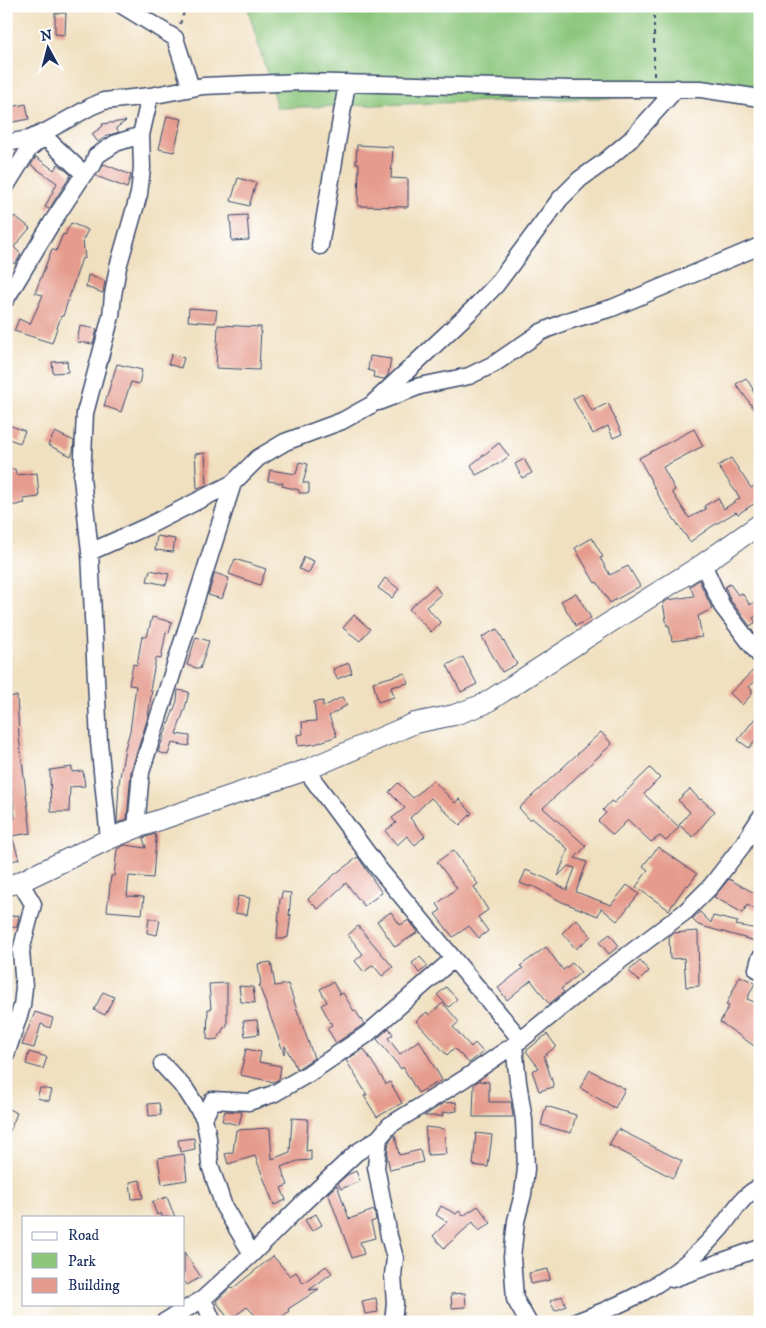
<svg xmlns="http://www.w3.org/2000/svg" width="766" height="1328" font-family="'IM FELL DW Pica',serif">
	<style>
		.green { fill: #8bc67b; stroke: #537a6c }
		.building { fill: #e59b8d }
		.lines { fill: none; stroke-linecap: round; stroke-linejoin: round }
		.minor-casing { stroke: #3b4a6d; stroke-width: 19 }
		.major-casing { stroke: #3b4a6d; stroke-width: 22 }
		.path { stroke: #3b4a6d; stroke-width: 2; stroke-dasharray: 4 4; stroke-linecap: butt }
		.minor { stroke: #fff; stroke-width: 16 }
		.major { stroke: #fff; stroke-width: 20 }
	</style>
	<rect width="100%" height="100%" fill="#fff"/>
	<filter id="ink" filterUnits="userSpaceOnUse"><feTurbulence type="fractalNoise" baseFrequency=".02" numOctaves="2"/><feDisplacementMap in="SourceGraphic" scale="10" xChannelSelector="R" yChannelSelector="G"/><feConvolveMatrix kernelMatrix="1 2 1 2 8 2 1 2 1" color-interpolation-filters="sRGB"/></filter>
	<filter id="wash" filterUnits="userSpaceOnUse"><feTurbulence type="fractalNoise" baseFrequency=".0096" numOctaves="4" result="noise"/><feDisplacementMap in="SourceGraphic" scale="20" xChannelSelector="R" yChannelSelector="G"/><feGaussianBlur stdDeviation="1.12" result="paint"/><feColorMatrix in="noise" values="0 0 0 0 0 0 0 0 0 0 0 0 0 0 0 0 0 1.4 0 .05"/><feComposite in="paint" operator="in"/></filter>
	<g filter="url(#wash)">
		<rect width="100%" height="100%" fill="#f0e0c0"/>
		<path class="green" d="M247,6H760V93L277,108Z"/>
		<g id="blocks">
			<path class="building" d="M55,13H66L65,35L55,34Z
				M26,104L29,119L8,123L6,108Z
				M167,116L182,119L174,152L159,149Z
				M126,121L116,128L119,132L109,135V134L98,142L92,134L103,126L102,124Z
				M357,145L393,147L391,178L408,179V207L358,206L359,163H356Z
				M36,157L54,170L58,164L71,175L49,209L45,207L57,183L31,165Z
				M104,164L131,175L127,188L96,176Z
				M238,178L256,183L249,206L231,201Z
				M247,215L249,240L232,241L230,216Z
				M15,216L30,228L14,247L21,254L15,264L6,257V227Z
				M71,223L88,230L83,240L85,259L82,258L63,316H61L52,343L14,331L19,319L30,324L43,295L35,293L52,249L56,251L63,234L65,235Z
				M88,275L105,281L103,293L86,287Z
				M189,308L217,310L215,323L188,321Z
				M218,325L261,327L259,370L216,368Z
				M80,326L97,329L93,344L77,342Z
				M172,354L184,358L181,368L168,364Z
				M370,356L391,359L388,375L384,379L373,377L374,372L368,370Z
				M67,361L68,372L53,373L52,362Z
				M117,364L142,370L139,384L131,382L121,412L104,406Z
				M746,378L753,389L752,390L760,400V417L736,384Z
				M582,394L592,411L608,403L622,434L613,438L608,426L593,434L573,399Z
				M6,424L25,431L20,443L6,438Z
				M694,429L703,446L663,467L675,490L672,492L689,518L706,509L704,506L718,498L724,509L740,498L718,466L731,458L751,488L760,482V500L738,514L736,512L711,527L690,542L661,500L639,458Z
				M55,432L74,441L73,452L71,456L48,445Z
				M499,443L509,456L500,463L476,475L471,465Z
				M205,453L207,485L197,488L195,454Z
				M524,459L532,473L522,478L515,464Z
				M299,462L308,464L303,483H309V493H299V490L282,486L283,483L268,481L270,470L296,474Z
				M15,469L16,475L37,473L39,497L23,499L25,503L6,507V470Z
				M157,536L175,539L173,552L155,550Z
				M592,538L603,557L600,558L610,575L628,566L640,586L610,603L597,582L595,583L575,548Z
				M304,557L314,561L309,573L299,569Z
				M235,559L266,569L260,585L229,574Z
				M150,570L169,574L166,585L147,581Z
				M215,573L229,578L222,599L208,595Z
				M385,578L399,589L392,598L378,588Z
				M699,580L712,609L698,616L702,637L672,641L669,625L667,626L663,603L668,600L694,596L690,586Z
				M730,584L738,595L742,593L750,605L760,598V613L753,618L756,622L750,626L731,601L725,587Z
				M435,586L441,594L426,607L441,623L431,632L409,609Z
				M576,593L591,618L576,626L561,601Z
				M354,615L370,629L360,641L343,628Z
				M152,617L172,622L169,633L166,632L161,659L156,658L150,690H152L148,717L131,771L127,819L117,823L119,783L125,748L130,731L136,686L129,685L133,664L137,665L142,636L147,637Z
				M497,629L517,664L502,672L482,637Z
				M196,637L209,641L200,669L187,665Z
				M463,657L477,684L461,692L447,665Z
				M349,663L352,673L337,679L333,669Z
				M758,666H760V677L749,687L752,690V694L742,705L730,693Z
				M405,673L408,683L391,687L394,697L378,702L373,682Z
				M178,690L189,692L185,708L176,734L190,736L189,746L172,743L168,755L158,752L177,701Z
				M17,696L19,737L31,833L12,836L19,859L6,863V818H15L6,744V697Z
				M342,697L347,705L329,716L337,736L315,744L298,746L297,735L303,734L302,722L316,721L314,702L323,701V707Z
				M760,712V734L749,748L738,740Z
				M601,732L612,744L543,808L586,846L575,858L587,862L576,892L611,905L627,885L639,894L617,921L601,908L598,916L562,902L531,885L530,887L520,883L526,870L547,879L567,890L575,868L568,866L558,876L568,849L532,818L530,820L519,808Z
				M72,767V772L83,771L85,786L70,787L69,812H51L50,770Z
				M650,768L660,778L644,794L679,827L666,841L660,836L651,842L628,820L613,835L598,821L606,813L603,810L611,801L614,803Z
				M433,780L455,803L459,799L472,813L460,825L431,798L410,818L425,836L415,845L407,836L397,845L385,831L396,823L392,818L405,808L389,792L398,783L413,798Z
				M690,789L700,800L701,799L715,811L693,837L679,825L690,812L678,800Z
				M155,834L156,839L153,878L129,876L127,896L144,897L142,914L107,911L111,876H114L117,849L125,845L146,848L143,838Z
				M658,847L697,874L688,886L686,885L669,910L636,887L648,870L643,866Z
				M453,850L478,884L474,887L488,910L478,917L488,931L479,938L469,926L453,937L435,914L441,910L437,904L457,888L437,862Z
				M358,857L382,893L364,906L346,883L318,909L308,899L335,874Z
				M729,879L760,896V912L747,905L743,913L714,897Z
				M282,892L291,893L289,916L291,914L288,937L283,939H277L280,899H281Z
				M238,896L250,898L247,915L235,913Z
				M391,912L400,925L409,920L418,932L395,947L377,921Z
				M700,912L711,923L713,916L738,922L736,925L758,929L755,941L698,925L692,919Z
				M19,915L17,927L6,928V917Z
				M149,918L160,920L157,935L147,933Z
				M576,919L591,936L576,949L562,933Z
				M358,926L393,967L382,976L373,965L364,972L355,961L363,954L348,935Z
				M698,931L699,986L686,987L684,958L670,959L669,937L673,933Z
				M610,934L619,946L609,954L599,942Z
				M546,947L563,970L572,963L581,972L561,989L564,992L549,1004L531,980L507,1000L498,988L523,968L520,966Z
				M420,957L428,966L419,973L412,963Z
				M640,961L649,971L639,981L629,971Z
				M271,962L275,986L288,984L314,1058L297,1069L285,1046L284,1054L259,985H261L258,964Z
				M740,976L755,983L747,999L760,1004V1050L720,1022L729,1006L726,1005Z
				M333,982L340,995L343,993L354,1011L355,1010L364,1024L336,1043L327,1028L332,1025L321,1005L327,1002L320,989Z
				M227,983V1027H224L218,1039L211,1040L207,1039L208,1009H211L209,984Z
				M239,986L253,987L255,1003L241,1002Z
				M446,987L457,999L449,1007L437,995Z
				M103,992L114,997L105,1015L94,1010Z
				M443,1003L459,1022L453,1027L471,1047L475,1043L483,1052L469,1063L454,1048L447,1055L416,1021L427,1012L429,1015Z
				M35,1012L53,1018L50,1028L41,1024L34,1048L22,1045Z
				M257,1020L259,1034L245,1036L243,1021Z
				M389,1028L393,1035L388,1038L400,1054L419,1040L442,1080L418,1093L403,1067L401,1069L377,1039Z
				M547,1034L556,1046L544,1056L554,1087L539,1091L532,1071L539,1068L526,1051Z
				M246,1049L261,1052L259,1062L281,1066L279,1079L274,1082L240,1075Z
				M364,1049L386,1084L390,1082L402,1103L377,1117L364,1096L367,1095L346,1060Z
				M29,1052L47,1057L43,1069L26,1064Z
				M590,1070L625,1089L615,1108L580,1088Z
				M478,1081L489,1082V1102H511L513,1117H473L474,1085Z
				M40,1088L52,1090L49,1101L37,1098Z
				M456,1102L457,1111L442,1113L443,1116H424L444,1103Z
				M159,1103L161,1115L149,1116L148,1104Z
				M546,1106L576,1115L571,1133L541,1125Z
				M6,1108L17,1113L7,1138H6Z
				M225,1111L242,1112L239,1125L222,1121Z
				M292,1118L308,1119L306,1151L311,1150V1160L298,1161L281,1167L288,1185L281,1188L286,1200L274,1205L255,1156L228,1164L225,1154L233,1152L236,1130L270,1128L272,1159L290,1152Z
				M425,1127L444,1129L446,1154L428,1155Z
				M618,1129L682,1161L673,1178L609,1145Z
				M476,1133L492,1135L488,1167L473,1165Z
				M395,1135L399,1155L420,1150L423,1162L390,1170L387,1156L389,1142Z
				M194,1138L195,1149L180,1152L178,1140Z
				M184,1154L187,1180L162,1184L158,1158Z
				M356,1171L360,1181L341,1189L338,1183L347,1175Z
				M140,1180L143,1198L132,1199L130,1182Z
				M337,1185L349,1219L374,1210L376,1220L371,1222L375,1238L360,1242L364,1254L352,1258L328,1193Z
				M167,1197L172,1210L175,1217H162L161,1213L157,1215L152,1202Z
				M441,1206L456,1214L459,1211L463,1216L478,1206L491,1223L479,1231L473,1222L444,1248L433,1236L447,1222L436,1215Z
				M316,1214L322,1225L312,1231L305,1220Z
				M184,1252L201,1277L187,1285L184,1280Z
				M273,1256L290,1276L296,1272L303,1283L326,1266L332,1273L309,1290L319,1289L288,1309L289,1311L276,1322H262L247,1307L229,1320L216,1301L231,1287L232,1289Z
				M548,1269L550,1280L531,1284L529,1273Z
				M465,1293L466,1307L452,1308L451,1294Z
				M562,1296L566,1306L555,1311L550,1301Z
				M376,1298L378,1312L365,1314L362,1301Z"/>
		</g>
	</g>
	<g filter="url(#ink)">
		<use href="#blocks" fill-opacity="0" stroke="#3b4a6d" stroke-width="1"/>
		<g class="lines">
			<g class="minor-casing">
				<path id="minor" d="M123,6L175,38L191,88
					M45,137L84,174
					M6,143L29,139L47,131L92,106L104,101L150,96L203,86L300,82L570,89H701L760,98
					M6,186L29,149L45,136
					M320,246L347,83
					M6,299L51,224L84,174L93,165L96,156L116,143L141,135
					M378,402L420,386L469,376L494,364L541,332L567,321L612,308L760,246
					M90,552L148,526L233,483L258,458L285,442L342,421L371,405L472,310L496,285L560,199L580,179L604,162L630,140L677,88
					M703,564L722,606L760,656
					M306,770L379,869L521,1040
					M136,828L141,772L233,483
					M109,839L99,742L90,552L82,478L85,413L111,316L113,295L118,267L139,194L142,168L141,135L150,96
					M757,969L760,958
					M514,1045L518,1082L524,1120L526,1169L523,1194L516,1221L512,1257L515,1299L528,1322
					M6,1055L22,1006L24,987L21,951L33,904L20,882
					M162,1064L186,1090L204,1118L208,1138L210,1165L224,1207L252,1254
					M204,1118L213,1100L249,1102L273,1094L308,1074L366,1035L453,959
					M379,1138L376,1167L389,1236L395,1258L393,1275L395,1303L393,1322
					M672,1279L760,1248
					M203,1299L213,1322
					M164,1322L203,1299L252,1254L302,1204L356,1153L379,1138L390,1125L464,1079L521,1040L597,978L686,911L711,886L742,846L760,818
					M576,1322C621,1305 659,1288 695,1255C704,1247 713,1237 721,1228C733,1213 742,1195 760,1187"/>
			</g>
			<g class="major-casing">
				<path id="major" d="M6,886L20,882L109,839L136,828L306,770L415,723L454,715L484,704L609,623L703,564L760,524"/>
			</g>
			<path class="path" d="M180,24L186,6
				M654,76V6"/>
			<use href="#minor" class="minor"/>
			<use href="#major" class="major"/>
		</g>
	</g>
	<rect width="766" height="1328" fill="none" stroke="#fff" stroke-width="25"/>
	<rect x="22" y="1216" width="162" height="90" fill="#ffffff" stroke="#a4acbf"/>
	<rect x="32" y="1232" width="25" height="8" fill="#ffffff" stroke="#a4acbf"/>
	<text x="68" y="1240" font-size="15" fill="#1b2f5e">Road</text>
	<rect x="32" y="1253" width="25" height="15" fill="#8bc67b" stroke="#a4acbf"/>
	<text x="68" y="1266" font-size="15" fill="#1b2f5e">Park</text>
	<rect x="32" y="1278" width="25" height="15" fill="#e59b8d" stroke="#a4acbf"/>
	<text x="68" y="1290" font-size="15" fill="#1b2f5e">Building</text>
	<g transform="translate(48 48) rotate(353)" stroke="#ffffff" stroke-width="4" paint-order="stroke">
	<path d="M0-4L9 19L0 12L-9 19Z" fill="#1b2f5e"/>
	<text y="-8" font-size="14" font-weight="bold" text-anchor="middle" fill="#1b2f5e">N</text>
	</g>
</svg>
